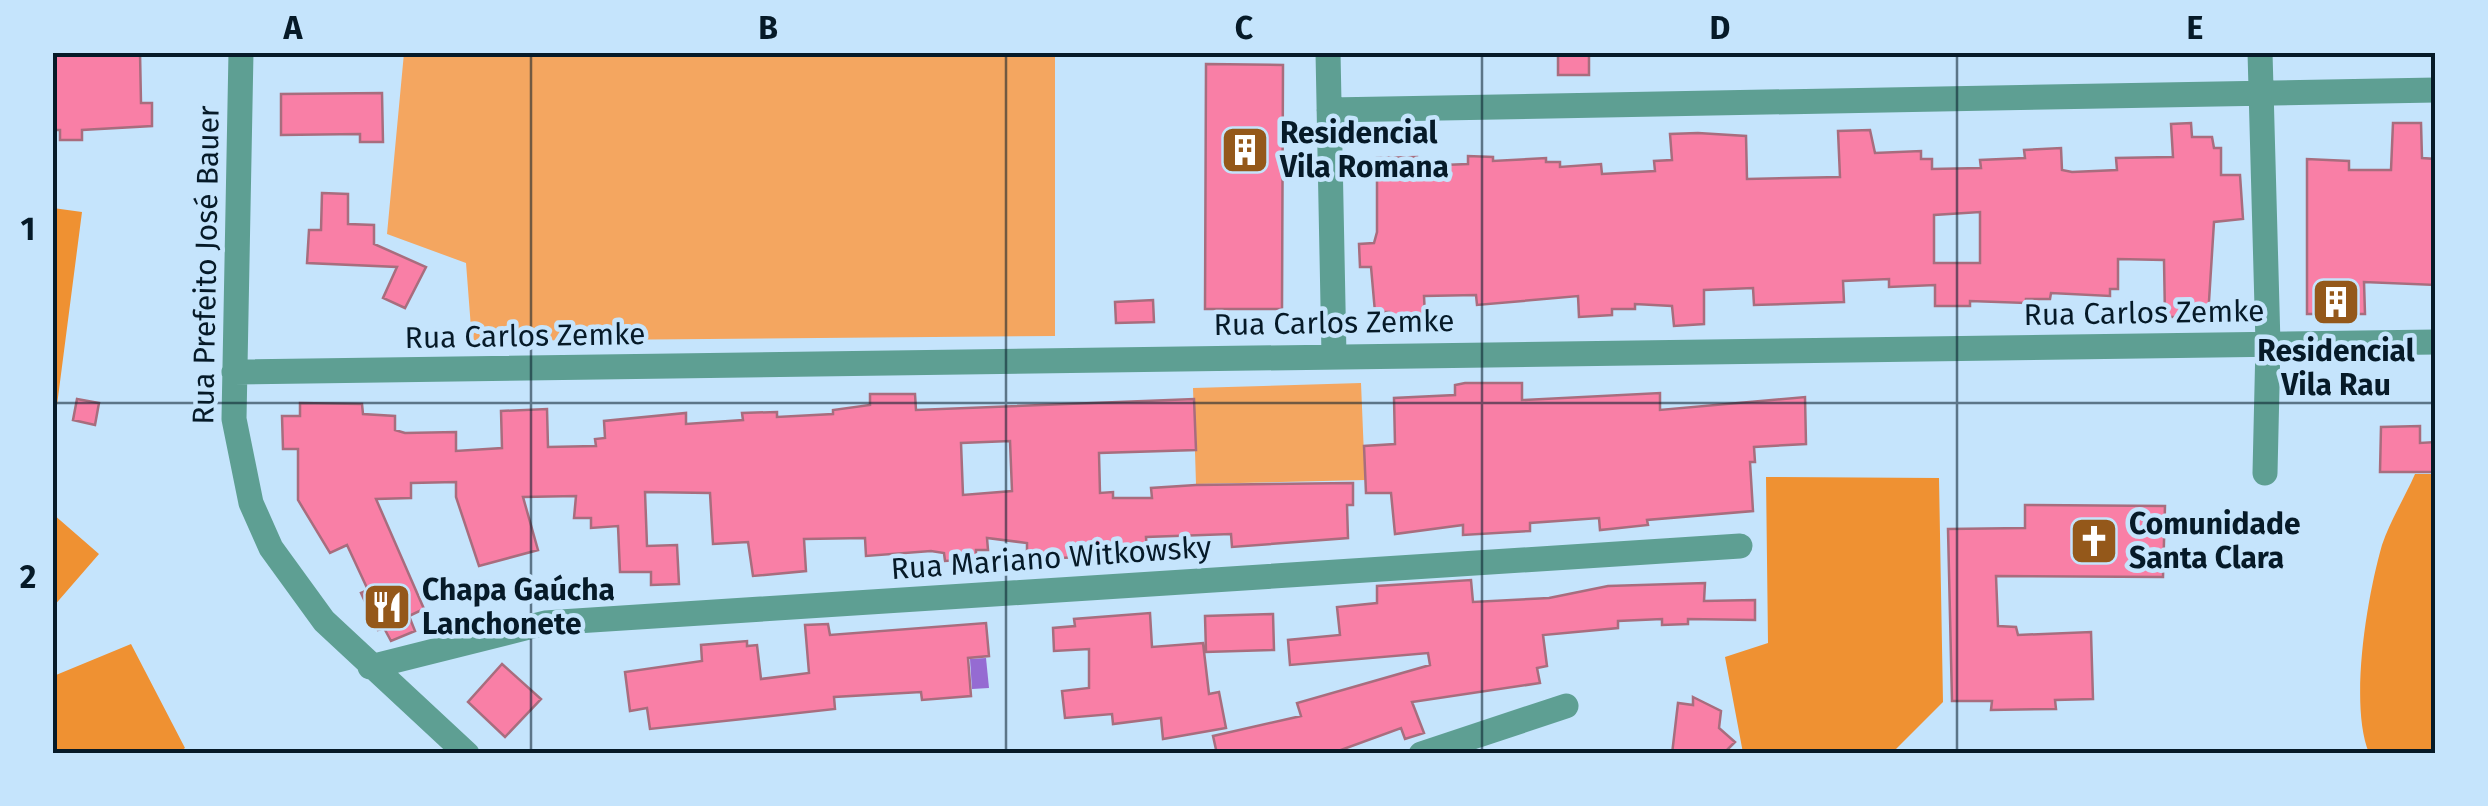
<svg xmlns="http://www.w3.org/2000/svg" width="2488" height="806" font-family="'Fira Sans',sans-serif">
	<style>
		.green { fill: #f4a660 }
		.forest { fill: #ef9132 }
		.water { fill: #956bd2 }
		.building { fill: #f97fa6; stroke: #a86d7e; stroke-width: 2.5; fill-rule: evenodd }
		.lines { fill: none; stroke-linecap: round; stroke-linejoin: round }
		.minor { stroke: #5e9f93; stroke-width: 25 }
		.grid { fill: none; stroke: #061a28; stroke-width: 2.5; stroke-opacity: 0.55 }
		.labels { text-anchor: middle; dominant-baseline: central; stroke-width: 9; stroke-linejoin: round; paint-order: stroke }
		.poi-label { font-size: 30px; font-weight: bold; fill: #061a28; stroke: #c5e4fc; text-anchor: start }
		.street-label { font-size: 30px; fill: #061a28; stroke: #c5e4fc }
		.neatline { fill: none; stroke: #061a28; stroke-width: 4 }
		.grid-label { font-size: 32px; text-anchor: middle; font-weight: bold; fill: #061a28 }
	</style>
	<rect width="100%" height="100%" fill="#c5e4fc"/>
	<path class="green" d="M404,53H1055V336L472,341L466,263L387,234Z
		M1361,383L1365,480L1196,484L1193,388Z"/>
	<path class="forest" d="M53,208L82,212L53,436L52,208Z
		M2415,474H2435V753H2369C2349,704 2367,597 2382,545C2390,521 2405,497 2415,474Z
		M1766,477L1939,478L1943,702L1892,753H1743L1725,657L1768,643Z
		M53,514L99,554L53,607Z
		M131,644L185,748L176,754L53,753V672L56,675Z"/>
	<path class="water" d="M986,658L989,688L972,689L970,659Z"/>
	<path class="building" d="M52,52H140L141,103H152V126L82,130V140H60V130H52Z
		M1558,52H1589V75H1558Z
		M1206,64L1283,65L1282,309H1205Z
		M382,93L383,142H360V134L281,135V94Z
		M2191,123L2192,137H2212L2214,148H2221V175H2240L2243,219L2214,222L2208,317H2165L2164,260L2118,259V289H2110V296L2051,293L2050,299H2026V303L1970,301V306H1935V285L1889,287V279L1843,281L1844,302L1754,305L1753,288L1704,290V324L1674,326L1672,306L1635,304V309H1612V315L1579,317L1578,296L1477,305L1476,295L1424,296L1425,316H1389V312H1375L1371,267H1360L1359,244L1374,243L1377,232V158L1417,157V166L1468,164V156L1493,157V161L1546,158V162H1560V167L1601,164L1602,174L1655,171L1654,161L1672,160L1670,134L1698,133L1746,136L1747,179L1840,177L1838,131L1870,130L1875,153L1921,151V159H1932V169L1981,168L1980,160L2025,158L2024,150L2061,148L2062,170L2072,172L2117,170L2116,158L2173,157L2171,124ZM1980,212V263H1934V215Z
		M2393,123H2421L2422,158L2436,159V285L2364,282L2365,314H2307V159L2349,161V170H2391Z
		M322,193L348,194V224L374,225V244L426,267L405,308L383,298L397,267L307,263L309,230H321Z
		M1153,300L1154,322L1116,323L1115,302Z
		M1465,383H1522V400L1660,393V410L1805,397L1806,444L1754,447L1755,462H1750L1753,511L1647,520L1648,525L1600,530L1599,518L1530,523V531L1463,535V525L1395,534L1391,493H1366L1364,446L1395,444L1394,398L1455,395V385Z
		M870,394H915L916,410L1194,399L1196,450L1099,453L1100,493L1113,492V498H1152L1151,488L1196,485L1353,483V505H1347L1348,538L1232,547L1231,534L1146,537L1147,553L1027,560V543L987,538L988,550H976V559L945,561L944,553L931,551L866,556L865,538L804,539L806,571L753,576L748,542L713,544L710,493L645,492L647,546L677,545L679,584L651,585V572H620L618,526L591,528V518H574L576,496L523,497L538,550L479,566L456,497V482L411,483V498L376,499L424,609L409,616L415,631L391,641L384,628L378,630L361,593L368,590L347,545L330,553L298,500V449H283L282,416H300V403L362,404L363,414L395,416V430L405,433L456,432V451L502,448L501,411L547,409L548,447L596,446L595,439L605,438L604,421L686,413V424L743,420L742,413L777,412V417L833,414V410L870,405ZM1010,441L1012,491L963,495L961,443Z
		M77,399L99,403L95,425L73,420Z
		M2420,426V443L2436,442V472H2380L2381,427Z
		M2025,505L2165,506L2163,577L1996,576L1998,626L2016,627L2018,635L2091,632L2093,699L2055,700L2056,709L1991,710L1992,701H1952L1948,529L2025,528Z
		M1471,580L1473,602L1549,598L1608,586L1705,583L1704,601L1755,600V620L1688,619V624L1662,625V619L1618,621V628L1543,635L1547,666L1537,668L1540,683L1412,702L1424,733L1405,739L1401,728L1330,754H1217L1213,736L1301,716L1297,703L1430,665L1428,653L1290,665L1288,640L1340,635L1337,607L1377,603V586Z
		M1150,613L1152,647L1203,643L1209,694L1219,692L1226,728L1163,739L1161,718L1113,724L1112,714L1065,718L1062,691L1089,688V649L1054,651L1053,628L1075,626L1074,619Z
		M1273,614L1274,650L1206,652L1205,616Z
		M986,623L989,656L968,658L971,696L922,700L921,692L834,697L835,709L650,729L647,708L630,711L625,672L702,661L701,645L747,641V646L757,645L761,679L809,673L805,625L828,624L830,635Z
		M502,664L541,699L505,737L468,702Z
		M1693,697L1721,711L1719,728L1735,742L1723,754H1672L1678,703L1693,705Z"/>
	<g class="lines">
		<path class="minor" d="M241,52L234,419L251,503L271,548L324,621L467,754
			M1328,52L1334,356
			M2260,52L2268,344L2265,473
			M1329,110L2436,90
			M234,372L2436,342
			M370,667L545,623L1740,546
			M1421,754L1566,706"/>
	</g>
	<path class="grid" d="M531,52V754M1006,52V754M1482,52V754M1957,52V754M52,403H2436"/>
	<defs>
		<g id="building-square" transform="scale(2.5)"><rect x="-9" y="-9" width="18" height="18" rx="4" fill="#94581a" stroke="#c5e4fc"/><path d="M-4-6H4V6H1V3H-1V6H-4ZM-2.5-4.3h1.7v1.8h-1.7ZM.8-4.3h1.7v1.8H.8ZM-2.5-1h1.7V.8h-1.7ZM.8-1h1.7V.8H.8Z" fill="#fff"/></g>
		<g id="church-square" transform="scale(2.5)"><rect x="-9" y="-9" width="18" height="18" rx="4" fill="#94581a" stroke="#c5e4fc"/><path d="M-1.2-6h2.4v3.5h3.3v2.4h-3.3V6h-2.4V-.1h-3.3v-2.4h3.3Z" fill="#fff"/></g>
		<g id="restaurant-square" transform="scale(2.5)"><rect x="-9" y="-9" width="18" height="18" rx="4" fill="#94581a" stroke="#c5e4fc"/><path d="M-5-6h1v4h1v-4h1v4h1v-4h1v5L-1.5 .5V6h-2V.5L-5-1ZM5-6V6H3V1.5H1.5Q1.5-4 5-6Z" fill="#fff"/></g>
	</defs>
	<g fill-rule="evenodd">
		<use href="#building-square" x="1245" y="150"/>
		<use href="#building-square" x="2336" y="302"/>
		<use href="#church-square" x="2094" y="541"/>
		<use href="#restaurant-square" x="387" y="607"/>
	</g>
	<g class="labels">
		<g class="poi-label">
			<text x="1280" y="133">Residencial<tspan x="1280" dy="34">Vila Romana</tspan></text>
			<text x="2336" y="351" text-anchor="middle">Residencial<tspan x="2336" dy="34">Vila Rau</tspan></text>
			<text x="2129" y="524">Comunidade<tspan x="2129" dy="34">Santa Clara</tspan></text>
			<text x="422" y="590">Chapa Gaúcha<tspan x="422" dy="34">Lanchonete</tspan></text>
		</g>
		<g class="street-label">
			<text transform="translate(206 265) rotate(-89)">Rua Prefeito José Bauer</text>
			<text transform="translate(2144 313) rotate(-1)">Rua Carlos Zemke</text>
			<text transform="translate(1334 323) rotate(-1)">Rua Carlos Zemke</text>
			<text transform="translate(525 336) rotate(-1)">Rua Carlos Zemke</text>
			<text transform="translate(1051 558) rotate(-4)">Rua Mariano Witkowsky</text>
		</g>
	</g>
	<rect width="2488" height="806" fill="none" stroke="#c5e4fc" stroke-width="110"/>
	<rect x="55" y="55" width="2378" height="696" class="neatline"/>
	<g class="grid-label">
		<text x="293" y="39">A</text>
		<text x="768" y="39">B</text>
		<text x="1244" y="39">C</text>
		<text x="1720" y="39">D</text>
		<text x="2195" y="39">E</text>
		<text x="28" y="240">1</text>
		<text x="28" y="588">2</text>
	</g>
</svg>
